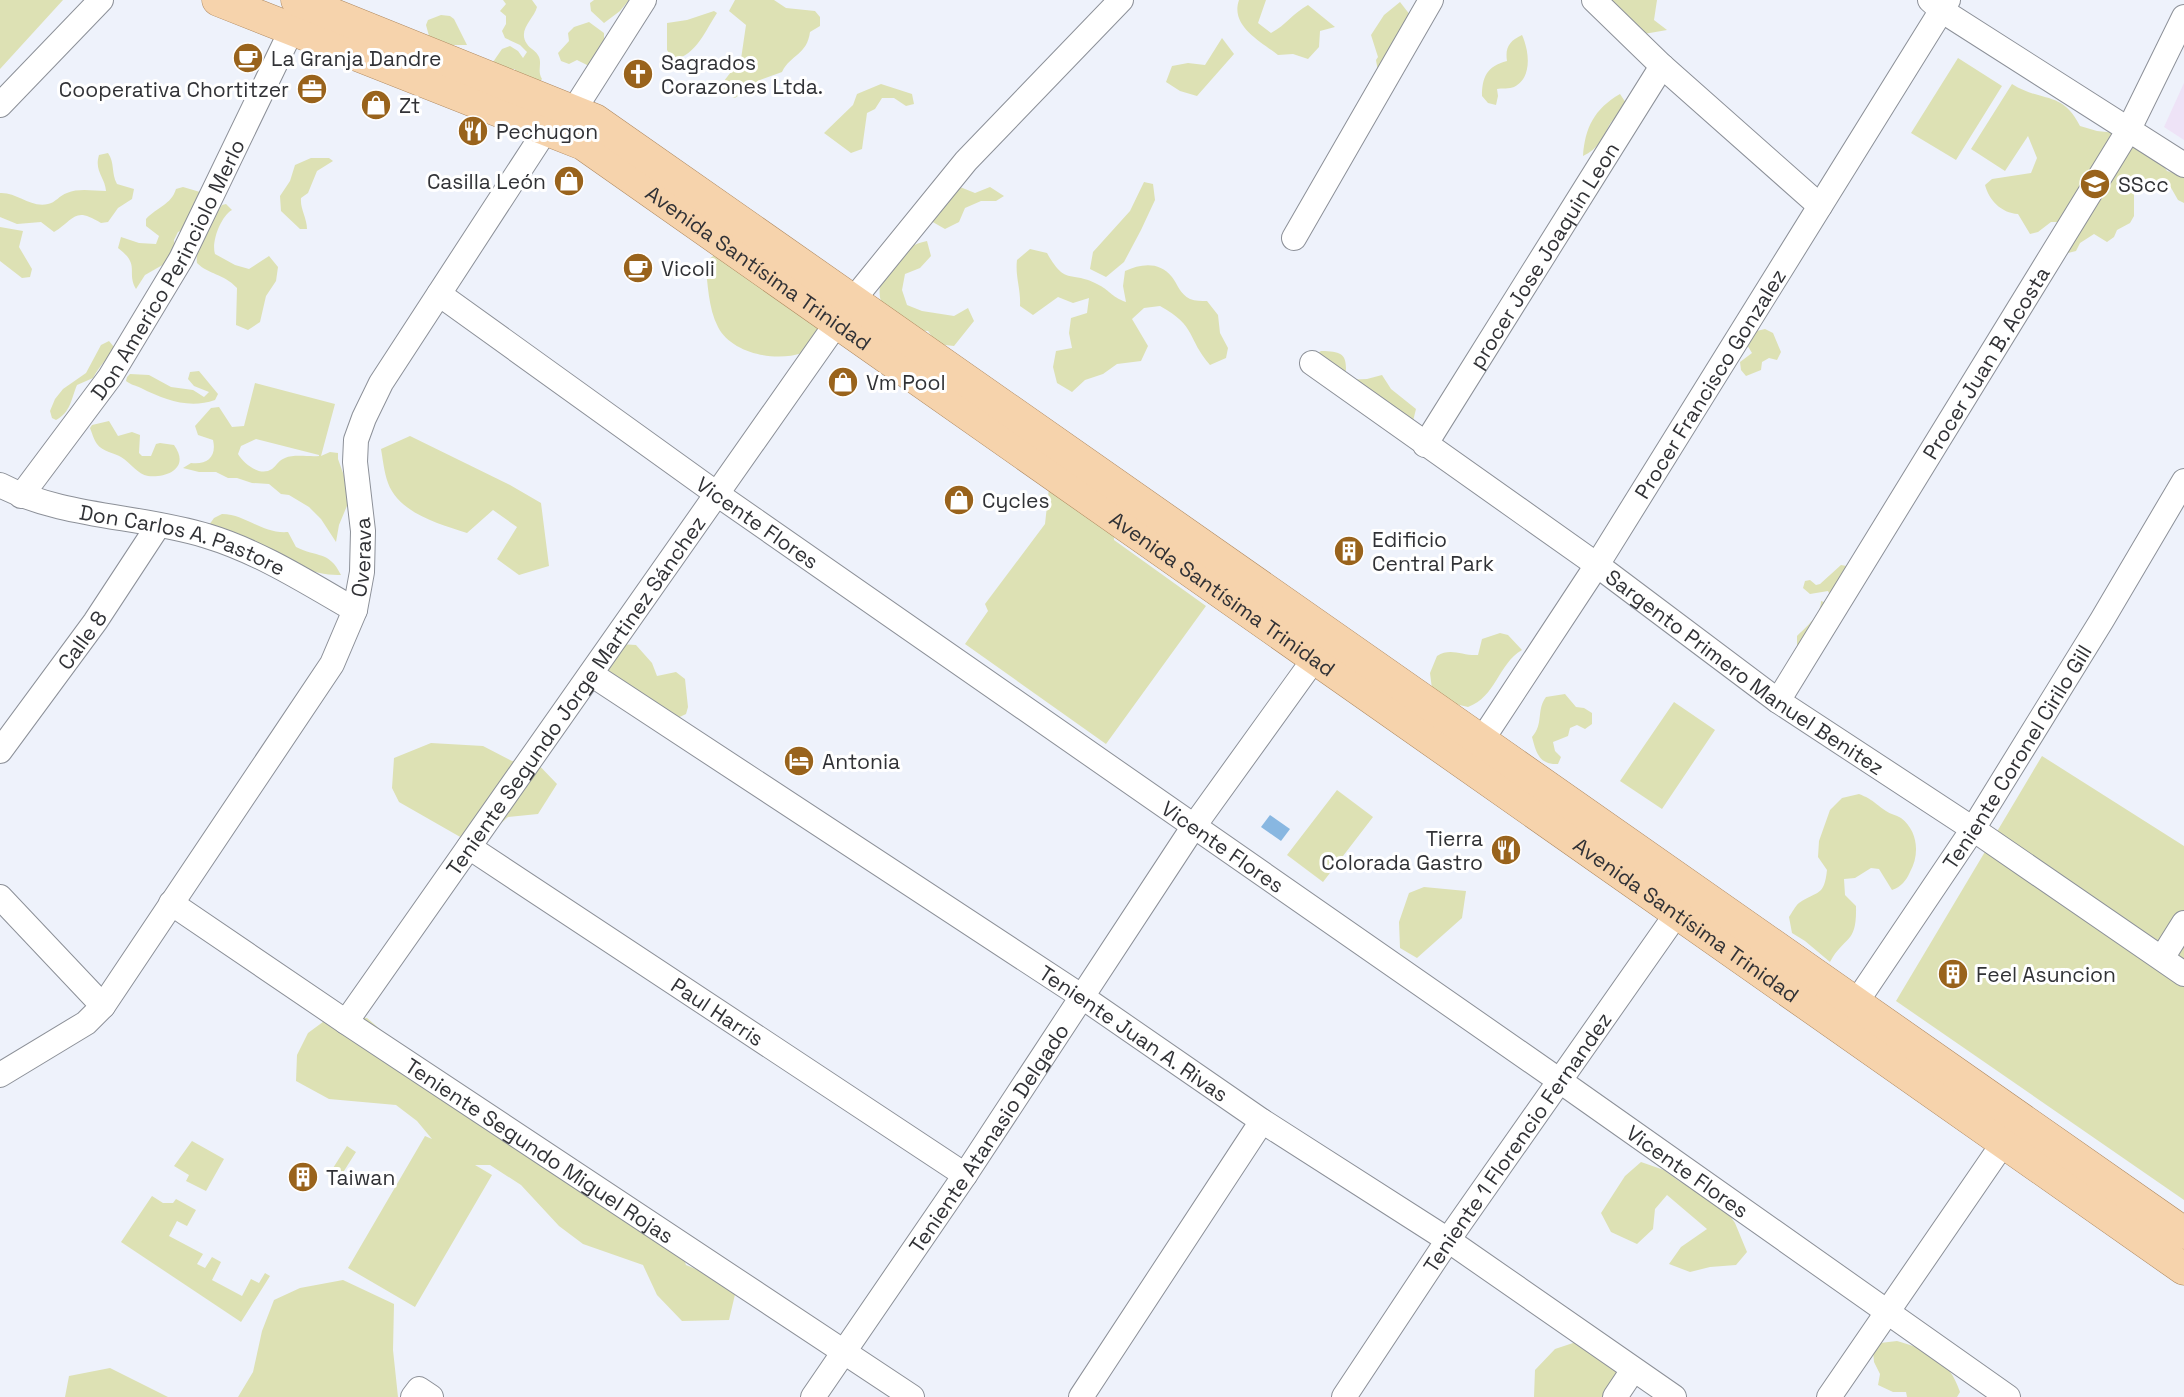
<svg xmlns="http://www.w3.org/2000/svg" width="2184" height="1397" font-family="'Space Grotesk',sans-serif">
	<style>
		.education { fill: #eee3f7 }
		.green { fill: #dde1b4; fill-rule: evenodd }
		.water { fill: #88b7e1 }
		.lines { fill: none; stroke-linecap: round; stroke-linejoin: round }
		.minor-casing { stroke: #8c9098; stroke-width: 26 }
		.major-casing { stroke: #ad875e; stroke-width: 33 }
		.minor { stroke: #fff; stroke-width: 24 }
		.major { stroke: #f6d3ac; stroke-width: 32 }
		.labels { text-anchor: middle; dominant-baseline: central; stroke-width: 6; stroke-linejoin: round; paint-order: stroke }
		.poi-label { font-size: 21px; fill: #313236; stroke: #fff; text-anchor: start }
		.street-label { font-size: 21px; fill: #313236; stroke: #fff }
	</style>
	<rect width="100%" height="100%" fill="#eef2fb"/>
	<path class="education" d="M2184,83V140L2164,127Z"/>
	<path class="green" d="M0,0H63L0,69Z
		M503,0H532L537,7C534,19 517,30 527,44C530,49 536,50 539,57C542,65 537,71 542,79L537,85L514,76L515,69H497L493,62L502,49L510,46L518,51L523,58L527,52L520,45L505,38L502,31L506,24V16L500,11L506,4Z
		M594,0H629L620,11L604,23L591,11L590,3Z
		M735,0H774L786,8L815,11L820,17V26L810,32C807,55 791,54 782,72L760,80L735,98L717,90L741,59L746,25L729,11Z
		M1239,0H1266L1258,23L1271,33C1286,25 1293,13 1308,5L1335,27L1320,31L1319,47L1308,59L1293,54L1278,55C1260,41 1230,26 1239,0Z
		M1596,0H1657L1654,20L1667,30L1644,34Z
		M1400,2L1414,20L1378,72L1376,60L1378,57L1371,35L1384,15Z
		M714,11L717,13C705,31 697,54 674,60L667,50V23L687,20Z
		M441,15L450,16L454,19L467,45H452L429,36L426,25L428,20Z
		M589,22L604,33V51L591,67L577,60L569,64L561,61L558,53L569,41L568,33L574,27Z
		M1522,35C1529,50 1533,78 1514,87C1510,89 1501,88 1497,89L1498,96L1496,105L1488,103L1482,96C1482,77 1487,66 1507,61C1505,48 1509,41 1522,35Z
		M1222,38L1234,54L1197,96L1180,91L1166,82L1172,66L1188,63L1205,65Z
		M1958,58L2002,86L1956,160L1911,133Z
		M881,84L912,94L914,104L906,106L894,98H882L875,109L867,113L862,149L851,153L824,133L853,105L857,94Z
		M2012,84C2042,103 2062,90 2080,126L2097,131L2116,133L2158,157L2167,171L2184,176V203L2178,200L2170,186L2140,178L2134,184V216L2130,223L2117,230L2114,237L2107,242L2094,234L2080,243L2076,251L2068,253L2067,222H2051L2038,232L2030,234L2018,214C2001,213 1989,200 1985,185L1992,179L2031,173L2037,158L2028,136L2005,171L1971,149Z
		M1620,94L1626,103C1620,119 1614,116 1609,126C1602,139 1598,149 1583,156C1585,128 1594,109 1620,94Z
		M108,153C115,163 111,173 117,184L134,189L132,199L118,208L108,222L101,223C74,206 75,219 54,232L41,222L17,224L0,217V193C17,192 30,208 48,204C55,203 60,195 67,193C79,188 93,191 106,191C105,177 94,171 99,155Z
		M311,158H329L333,161L317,171L308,193L301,198C300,209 307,218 307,229H300L281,211L280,196L290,181L295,165Z
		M1144,182L1153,184L1155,200L1141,230L1124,262L1106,277L1090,269L1093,252L1130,211Z
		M183,187L200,192C202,206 192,227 178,232L174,240L175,248L166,263L145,275L136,289C126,272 141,265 118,248L121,237L139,243L156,244L159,236L146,226V219C157,207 171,205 176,189Z
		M960,187L975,193L990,187L1004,196L996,201H981L965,208L959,222L945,229L931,221Z
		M226,204L232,210C221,216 211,242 215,254L235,265L249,269L269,256L278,267L276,281L266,296L260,322L248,330L236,325L237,288C223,273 209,275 197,263C194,245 212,220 222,205Z
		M0,227L23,231L19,247L32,269L30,277L22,278L0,261Z
		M927,241L931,256L920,268L905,274L902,290L907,305L922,311L954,316L968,308L974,321L954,346L937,344L928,331C904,330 870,309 882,281C885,275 892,268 896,263C907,249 909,245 927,241Z
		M728,245L827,313L822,342C815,346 809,351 802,353C776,362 732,354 718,327C708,308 708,283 705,262Z
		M1030,249L1047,253C1066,287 1071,270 1097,284C1110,290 1110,296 1126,302L1123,286L1125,271C1141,264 1159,261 1172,277C1178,285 1180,294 1190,299C1195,301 1202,301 1207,301L1218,315L1220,333L1228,348L1226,358L1210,365C1187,339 1197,326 1160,306L1144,308L1132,319L1148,346L1141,361L1117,364L1103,374L1085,380L1072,392L1057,383L1053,367L1056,351L1072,348L1069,333L1071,318L1087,313L1089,298L1073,303L1058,297L1033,315L1020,306C1021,289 1015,277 1017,260Z
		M1765,329L1773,333L1781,352L1777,360L1769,358L1762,362L1761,370L1746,376L1741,370L1740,362L1752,353L1744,340L1748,333Z
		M109,341L114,347C108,359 99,366 93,378L77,385C71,399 71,412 56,420L52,418L50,411L55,399L63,389L86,373L101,345Z
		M1321,351C1345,351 1348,356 1345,380L1367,379L1382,375L1391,389L1416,409L1412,425L1307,360Z
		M199,371L218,394L215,400C189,409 165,400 141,388C135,385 131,385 126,381L127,377L130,374L149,375L171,387L193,390L204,397L209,392L194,386L188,379L190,372Z
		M255,383L335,404L321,456L330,452L338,453V459L347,484L349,501L339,525L336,542L321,519L309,507L289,495L281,494L269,484L252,483L237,478H228L216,472H199L183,468L191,463C207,465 217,457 213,440L198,435L195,426L211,408L219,407L232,427L244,426ZM256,439L319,455V456C309,457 294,454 285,458C279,460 277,465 272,469C260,477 244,464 238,454L241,446Z
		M109,421L118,436L132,432L140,435L139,453L142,456H151L156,444L160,443L174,445C190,467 169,478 148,476C138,475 130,462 121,457C114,453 102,451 97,444C94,440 92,433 90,428L92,425Z
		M410,436L510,485L541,503L549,566L519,575L497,559L517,527L493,510L467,533C439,524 399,513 388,483C384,472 383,460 381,449Z
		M1049,488L1113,522L1114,540L1206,606L1106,744L965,644L988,611L985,604L1045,524Z
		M222,514C246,514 261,534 288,532L296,547C317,558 329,550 341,575C303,577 245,542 209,525L214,518Z
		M1841,565L1852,567L1797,648V636C1806,627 1821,615 1821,601L1827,603L1830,595L1828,591L1810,594L1803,588L1805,581L1810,580L1816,585L1820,584Z
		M1500,633L1508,635L1522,650C1498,664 1496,697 1468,707L1451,703L1432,689L1430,673L1437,656C1451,647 1462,656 1478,655L1482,639Z
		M620,644L636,645L652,663L657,676L676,672L685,679L688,707L686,714L665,724L597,675Z
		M1565,694L1576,707L1584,708L1592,713V724L1585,729L1577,725L1570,728L1568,736L1553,742L1555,751L1561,757L1558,764C1539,765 1536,752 1532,737C1544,724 1536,710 1546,697Z
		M1674,702L1715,730L1662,809L1620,781Z
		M431,743L483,746L512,761L532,758L557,784L538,814L508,817L476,846L399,802L392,788L394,758Z
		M2042,756L2184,846V1200L1896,1001Z
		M1337,790L1373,817L1323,882L1287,855Z
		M1859,794C1874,800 1874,803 1886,811C1890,814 1896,815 1901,818C1918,831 1920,854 1910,872C1906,881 1901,887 1892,890L1879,869L1871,868L1855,878L1844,879L1845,895L1856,906C1857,945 1845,935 1830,962L1805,941L1792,933L1789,917C1792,913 1795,906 1799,903C1818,890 1824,897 1827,870L1818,857L1819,841L1830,810L1842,798Z
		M1424,887L1466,891L1462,918L1417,958L1400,948L1399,922L1409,893Z
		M367,1018L412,1057L675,1233L686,1265L737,1286L729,1320L682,1321L657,1295L643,1265L583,1244L559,1226L521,1185L490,1165H475L492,1175L415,1307L348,1268L425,1136L432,1139L417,1121L396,1105L329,1099L296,1081L297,1055L308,1033L327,1019Z
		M192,1141L224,1159L206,1191L186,1181L189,1175L174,1166Z
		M347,1146L356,1152L337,1182L328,1176Z
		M1641,1162L1664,1170L1679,1181L1720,1201L1735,1223L1747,1252L1736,1265L1710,1267L1690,1272L1669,1264L1681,1247L1707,1229L1667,1195L1655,1209L1653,1229L1637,1244L1611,1232L1601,1213L1625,1176Z
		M152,1196L163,1203H173L176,1199L196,1210L187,1226L177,1221L169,1236L203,1254L197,1264L205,1268L212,1257L221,1262L212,1280L242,1296L251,1279L259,1283L265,1273L270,1276L241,1322L121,1242Z
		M343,1280L394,1304L393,1350L398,1397H238L253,1372L262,1331L274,1300L300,1288Z
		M1897,1341C1929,1350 1949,1359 1960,1392L1957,1397H1907L1906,1392H1893L1878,1385L1880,1374L1874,1362L1873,1351L1880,1343Z
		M1576,1342L1624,1369L1605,1397H1534L1535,1370L1555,1349Z
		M110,1368L168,1397H65L69,1376Z"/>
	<path class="water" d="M1270,815L1290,829L1281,841L1261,827Z"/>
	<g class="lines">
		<g class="minor-casing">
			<g id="minor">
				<path d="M1594,0L1662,66L1820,206"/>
				<path d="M1930,0L1941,10L2184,165"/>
				<path d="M0,105L101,0"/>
				<path d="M1294,238L1431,0"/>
				<path id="s1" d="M439,294L717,494L1560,1081L2008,1397"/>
				<path id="s2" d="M1312,363L1597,565L1778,701L1973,829L2184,974"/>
				<path id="s3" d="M1425,445L1662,66"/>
				<path id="s4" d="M0,485C63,518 139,515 207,536C260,552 308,583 355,610"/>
				<path id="s5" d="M21,496L110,377L181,259L292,29"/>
				<path id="s6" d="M591,674L1081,996L1262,1121L1448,1240L1674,1397"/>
				<path id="s7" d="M1778,701L2128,131L2184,17"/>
				<path id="s8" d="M0,751L95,622L158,526"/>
				<path id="s9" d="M1472,755L1597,565L1948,0"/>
				<path id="s10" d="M469,847L965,1175"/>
				<path d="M0,897L103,1006"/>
				<path id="s11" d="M171,903L346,1022L912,1397"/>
				<path d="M2162,958L2184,923"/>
				<path id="s12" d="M1847,1016L1973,829L2102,620L2184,481"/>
				<path id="s13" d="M346,1022L853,300L966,161L1121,0"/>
				<path id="s14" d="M0,1075L86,1023L103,1006L332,664L355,610L362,572L363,531L355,462L356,440L364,418L381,383L547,128L574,110L644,0"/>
				<path d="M413,1397L419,1389L431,1397"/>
				<path id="s15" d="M813,1397L965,1175L1194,826L1325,644"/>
				<path d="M1081,1397L1262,1121"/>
				<path id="s16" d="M1344,1397L1448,1240L1687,899"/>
				<path d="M1615,1397L1633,1370"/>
				<path d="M1829,1397L2013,1129"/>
			</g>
		</g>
		<g class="major-casing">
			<g id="major">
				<path id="s17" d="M218,0L583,144L2184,1269"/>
				<path d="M297,0L595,120L2184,1233"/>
			</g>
		</g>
		<use href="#minor" class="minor"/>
		<use href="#major" class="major"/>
	</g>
	<defs>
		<g id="cafe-disc" transform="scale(1.575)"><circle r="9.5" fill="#99631c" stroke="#fff"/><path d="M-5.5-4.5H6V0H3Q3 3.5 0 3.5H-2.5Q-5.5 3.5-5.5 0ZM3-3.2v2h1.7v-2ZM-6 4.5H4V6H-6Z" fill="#fff"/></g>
		<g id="church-disc" transform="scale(1.575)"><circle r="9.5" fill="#99631c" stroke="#fff"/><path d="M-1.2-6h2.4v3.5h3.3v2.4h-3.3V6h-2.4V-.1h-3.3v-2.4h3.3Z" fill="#fff"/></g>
		<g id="office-disc" transform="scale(1.575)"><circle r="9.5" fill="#99631c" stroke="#fff"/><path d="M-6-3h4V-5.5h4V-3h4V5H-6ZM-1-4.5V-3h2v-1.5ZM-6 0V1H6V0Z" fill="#fff"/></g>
		<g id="shop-disc" transform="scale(1.575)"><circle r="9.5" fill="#99631c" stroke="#fff"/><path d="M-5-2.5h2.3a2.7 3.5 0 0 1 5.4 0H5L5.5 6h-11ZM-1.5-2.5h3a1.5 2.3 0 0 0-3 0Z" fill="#fff"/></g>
		<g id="restaurant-disc" transform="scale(1.575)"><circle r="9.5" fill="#99631c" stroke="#fff"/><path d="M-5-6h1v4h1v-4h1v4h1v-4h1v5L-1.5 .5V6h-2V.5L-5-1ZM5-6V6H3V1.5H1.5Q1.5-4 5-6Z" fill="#fff"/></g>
		<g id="school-disc" transform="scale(1.575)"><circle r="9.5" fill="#99631c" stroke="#fff"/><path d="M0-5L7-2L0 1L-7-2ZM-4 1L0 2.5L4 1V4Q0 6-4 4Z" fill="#fff"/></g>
		<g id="building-disc" transform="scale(1.575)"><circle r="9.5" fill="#99631c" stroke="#fff"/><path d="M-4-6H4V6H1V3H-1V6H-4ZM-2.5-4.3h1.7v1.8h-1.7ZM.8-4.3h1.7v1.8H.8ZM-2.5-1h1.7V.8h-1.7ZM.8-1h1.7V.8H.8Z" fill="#fff"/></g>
		<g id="hotel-disc" transform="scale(1.575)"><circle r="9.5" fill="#99631c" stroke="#fff"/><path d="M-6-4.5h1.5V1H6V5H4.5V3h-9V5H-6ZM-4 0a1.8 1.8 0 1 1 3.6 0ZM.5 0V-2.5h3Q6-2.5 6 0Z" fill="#fff"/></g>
	</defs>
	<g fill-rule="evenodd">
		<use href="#cafe-disc" x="248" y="58"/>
		<use href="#church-disc" x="638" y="74"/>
		<use href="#office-disc" x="312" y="89"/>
		<use href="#shop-disc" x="376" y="105"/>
		<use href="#restaurant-disc" x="473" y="131"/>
		<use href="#shop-disc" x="569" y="181"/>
		<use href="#school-disc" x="2095" y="184"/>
		<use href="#cafe-disc" x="638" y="268"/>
		<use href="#shop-disc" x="843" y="382"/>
		<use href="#shop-disc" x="959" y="500"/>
		<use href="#building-disc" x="1349" y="551"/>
		<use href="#hotel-disc" x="799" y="761"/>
		<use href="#restaurant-disc" x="1506" y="850"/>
		<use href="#building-disc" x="1953" y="974"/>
		<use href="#building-disc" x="303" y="1177"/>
	</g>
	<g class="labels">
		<g class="poi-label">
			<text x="271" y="58">La Granja Dandre</text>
			<text x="661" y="62">Sagrados<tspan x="661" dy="24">Corazones Ltda.</tspan></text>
			<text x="289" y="89" text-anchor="end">Cooperativa Chortitzer</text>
			<text x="399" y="105">Zt</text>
			<text x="496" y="131">Pechugon</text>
			<text x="546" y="181" text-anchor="end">Casilla León</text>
			<text x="2118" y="184">SScc</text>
			<text x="661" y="268">Vicoli</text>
			<text x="866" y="382">Vm Pool</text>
			<text x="982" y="500">Cycles</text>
			<text x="1372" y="539">Edificio<tspan x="1372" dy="24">Central Park</tspan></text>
			<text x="822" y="761">Antonia</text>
			<text x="1483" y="838" text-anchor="end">Tierra<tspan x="1483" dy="24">Colorada Gastro</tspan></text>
			<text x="1976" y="974">Feel Asuncion</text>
			<text x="326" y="1177">Taiwan</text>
		</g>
		<g class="street-label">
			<text stroke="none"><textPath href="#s3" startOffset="224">procer Jose Joaquin Leon</textPath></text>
			<text stroke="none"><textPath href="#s17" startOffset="607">Avenida Santísima Trinidad</textPath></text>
			<text stroke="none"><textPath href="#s5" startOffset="271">Don Americo Perinciolo Merlo</textPath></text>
			<text stroke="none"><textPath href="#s7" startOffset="397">Procer Juan B. Acosta</textPath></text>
			<text stroke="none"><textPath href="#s9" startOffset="441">Procer Francisco Gonzalez</textPath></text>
			<text stroke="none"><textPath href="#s1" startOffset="392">Vicente Flores</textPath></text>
			<text stroke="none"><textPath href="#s4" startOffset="191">Don Carlos A. Pastore</textPath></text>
			<text stroke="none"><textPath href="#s14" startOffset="648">Overava</textPath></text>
			<text stroke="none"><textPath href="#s17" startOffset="1174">Avenida Santísima Trinidad</textPath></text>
			<text stroke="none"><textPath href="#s8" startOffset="138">Calle 8</textPath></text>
			<text stroke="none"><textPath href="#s2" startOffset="532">Sargento Primero Manuel Benitez</textPath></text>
			<text stroke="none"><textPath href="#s13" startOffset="399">Teniente Segundo Jorge Martinez Sánchez</textPath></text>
			<text stroke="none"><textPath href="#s12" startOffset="310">Teniente Coronel Cirilo Gill</textPath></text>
			<text stroke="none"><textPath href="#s1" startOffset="959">Vicente Flores</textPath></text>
			<text stroke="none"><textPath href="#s17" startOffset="1741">Avenida Santísima Trinidad</textPath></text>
			<text stroke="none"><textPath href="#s10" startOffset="298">Paul Harris</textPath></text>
			<text stroke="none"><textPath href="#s6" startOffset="651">Teniente Juan A. Rivas</textPath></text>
			<text stroke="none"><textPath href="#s15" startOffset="313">Teniente Atanasio Delgado</textPath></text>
			<text stroke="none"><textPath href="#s16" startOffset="308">Teniente 1 Florencio Fernandez</textPath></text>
			<text stroke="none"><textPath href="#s11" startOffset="444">Teniente Segundo Miguel Rojas</textPath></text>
			<text stroke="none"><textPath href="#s1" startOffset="1526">Vicente Flores</textPath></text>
		</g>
	</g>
</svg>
